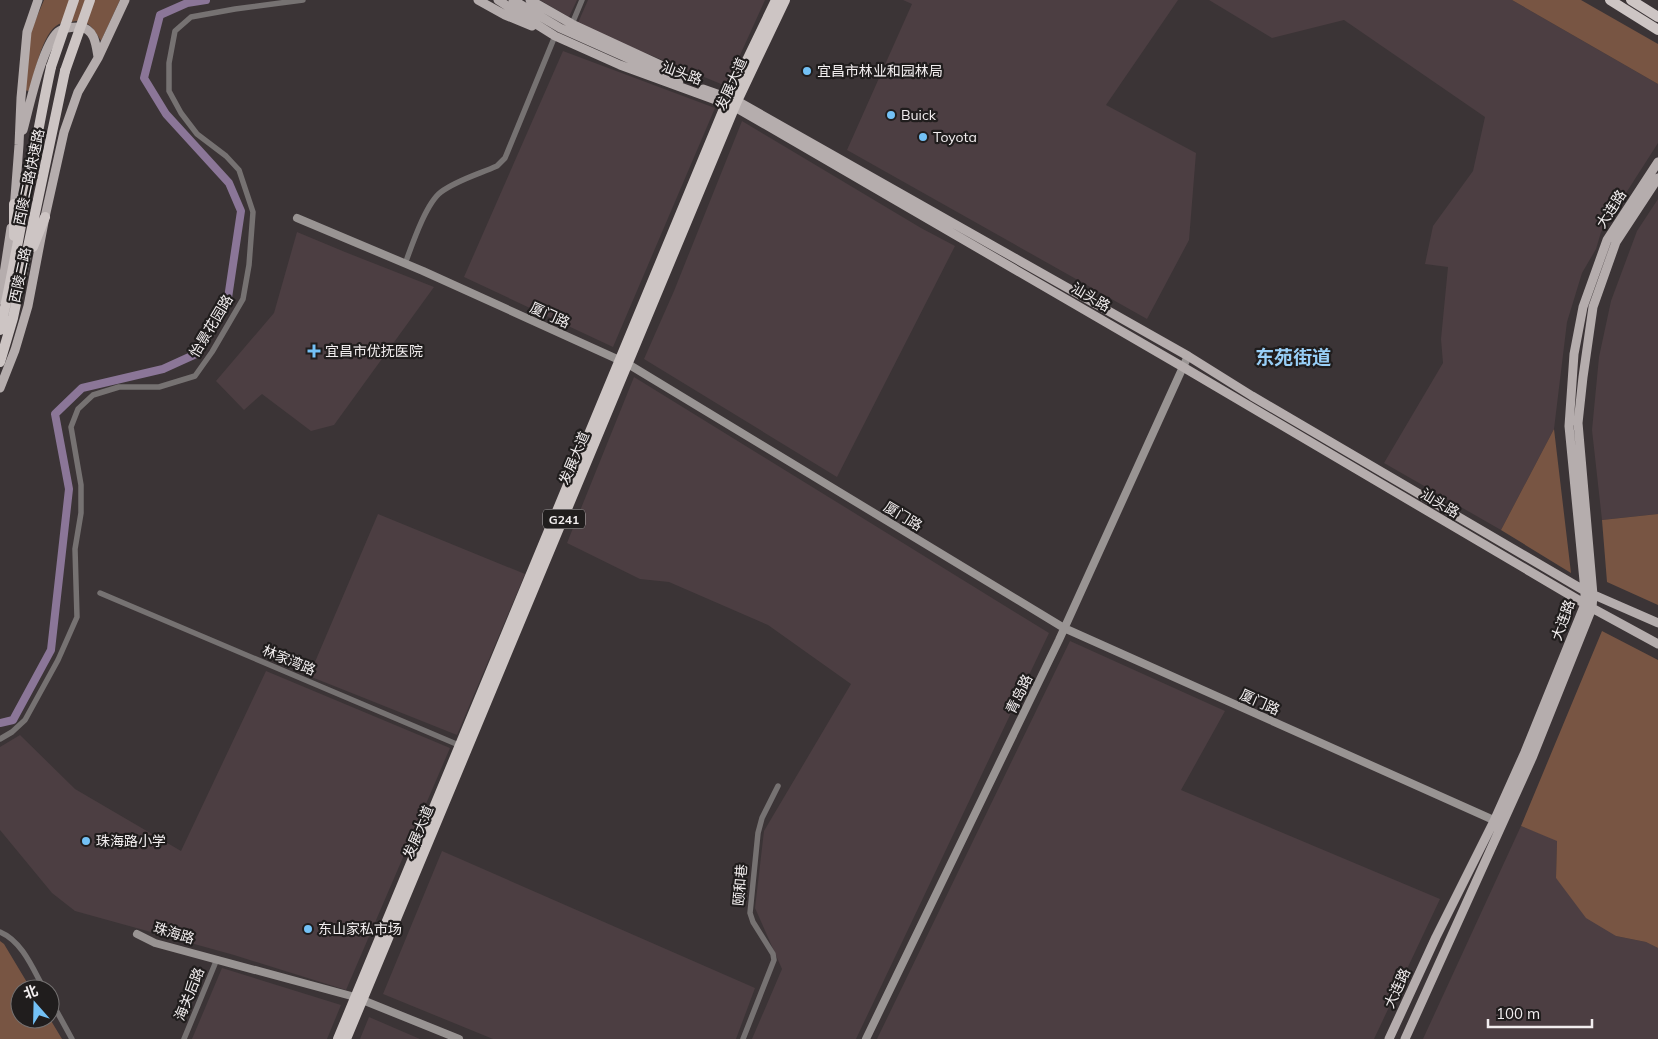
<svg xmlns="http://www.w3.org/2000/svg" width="1658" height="1039" font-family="Mulish,'Noto Sans SC',sans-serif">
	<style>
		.built { fill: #4c3e42 }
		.green { fill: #785543 }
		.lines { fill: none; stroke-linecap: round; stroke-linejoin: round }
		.canal { stroke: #8b7698; stroke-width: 8 }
		.street { stroke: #767272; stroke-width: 5.5 }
		.secondary { stroke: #999493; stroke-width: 8 }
		.primary { stroke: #b5adad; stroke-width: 9 }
		.highway { stroke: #cdc5c4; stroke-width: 10 }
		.highway-bridge { stroke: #cdc5c4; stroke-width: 10 }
		.poi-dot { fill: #73c1f6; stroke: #201d1d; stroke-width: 2 }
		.labels { text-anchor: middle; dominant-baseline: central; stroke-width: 4.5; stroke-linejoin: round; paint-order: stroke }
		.shield { fill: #201d1d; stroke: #b3afb0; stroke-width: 1 }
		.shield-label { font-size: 12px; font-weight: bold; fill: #f2eeef }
		.poi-label { font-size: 14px; fill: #f2eeef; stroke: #201d1d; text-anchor: start }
		.street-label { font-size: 14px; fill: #f2eeef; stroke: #201d1d }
		.district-label { font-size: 19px; font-weight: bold; fill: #98cff7; stroke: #201d1d }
	</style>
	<rect width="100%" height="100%" fill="#3b3436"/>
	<path class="built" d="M540,0H577L569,17Z
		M588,0H765L726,86L577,25Z
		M903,0H1178L1106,105L1196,153L1189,240L1147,319L847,150L912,4Z
		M1209,0H1512L1658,84V143L1601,232L1596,249L1582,273L1567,322L1554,429L1501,530L1384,463L1443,363L1441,339L1448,267L1425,264L1433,226L1473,171L1485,117L1344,20L1272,38Z
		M563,51L715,108L613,347L464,277Z
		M742,121L921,228L955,246L837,477L644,359L674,291Z
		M1658,199V514L1602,520L1592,430L1599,357L1611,301L1637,231Z
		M297,232L345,252L434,287L334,425L311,431L262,394L244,410L216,381L274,313Z
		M634,377L1049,633L856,1039H752L782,969L755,908L764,831L851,684L768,625L669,582L640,579L567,543Z
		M378,514L525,574L457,735L309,676Z
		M1070,641L1225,711L1181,790L1440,899L1374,1039H877Z
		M266,671L450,748L346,990L234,955L75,911L52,893L0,830V747L20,735L75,789L181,851Z
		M1521,826L1557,840L1556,878L1616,936L1646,942L1658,948V1039H1423Z
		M442,851L755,988L736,1039H493L383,994Z
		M222,968L341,1005L327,1039H192Z
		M369,1017L420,1039H360Z"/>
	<path class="green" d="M44,0H120L101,41C93,28 88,18 71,22C67,22 63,23 59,24C42,32 35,74 29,91L24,90L30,33Z
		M1512,0H1581L1658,44V84Z
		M1554,429L1571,573L1501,530Z
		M1658,514V605L1607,582L1602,520Z
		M1602,631L1658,660V948L1646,942L1616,936L1586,918L1556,878L1557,841L1521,826Z
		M0,941L4,944L31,989H20V1019H50L62,1039H0Z"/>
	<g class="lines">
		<path class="canal" d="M0,723L13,720L51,650L69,489L55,414L82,388L163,369L196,354L228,298L241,211L229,183L166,114L144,78L160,15L187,3L206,0"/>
		<path class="street" d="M572,24L582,0
			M405,264C412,245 426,203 441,192C457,180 479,174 497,166L505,158L555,36
			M100,593L461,746
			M0,739L12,732L25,720L58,660L77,617L75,549L81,513V485L71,427L78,409L93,395L119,387H159L195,376L212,352L243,299L249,265L253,212L239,170L226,156L197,134L181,113L169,91V63L175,31L191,17L235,9L303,0
			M0,932C22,941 33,969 44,989
			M50,999L72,1039
			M184,1039L217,959
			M743,1039L774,960L773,954L753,922L750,913L758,833L762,818L778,786"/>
		<path class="secondary" d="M297,218L423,271L628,364L1064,628L1498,822
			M137,934L155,943L355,997L459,1039
			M866,1039L1059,640L1188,356"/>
		<path class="primary" d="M478,0L505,15L532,26
			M498,0L555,36L620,65L735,107L1183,367L1592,608L1658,644
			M513,0L560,28L679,81
			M530,0L572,24L665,67L674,75
			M703,89L737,101L1188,356L1252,396L1585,591L1658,623
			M23,130C29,108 42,46 58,32C64,27 73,27 80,27C95,29 96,45 98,57
			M14,210L19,145L21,98L27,32L38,0
			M0,300L11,228
			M0,388L15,350L28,306L45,217L64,132L78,92L98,58L125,0
			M1389,1039L1436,937L1494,821L1525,752L1585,604V591L1569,426L1574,354L1583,307L1607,240L1658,162
			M1405,1039L1532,758L1592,608L1593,595L1578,423L1583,377L1593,307L1616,242L1658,178"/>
		<path class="highway" d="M1610,0L1658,30
			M1631,0L1658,17
			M14,236V204
			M33,247L45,217
			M0,330C20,243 32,154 51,67
			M0,362L13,318L65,71
			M338,1039L726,104L776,0
			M346,1039L737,101L785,0"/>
		<path class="highway-bridge" d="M51,67L74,0
			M65,71L90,0"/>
	</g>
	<g class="poi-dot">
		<circle cx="807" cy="71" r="5"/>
		<circle cx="891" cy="115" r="5"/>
		<circle cx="923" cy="137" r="5"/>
		<path d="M311.5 343.5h5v5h5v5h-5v5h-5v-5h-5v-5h5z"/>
		<circle cx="86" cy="841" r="5"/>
		<circle cx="308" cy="929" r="5"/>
	</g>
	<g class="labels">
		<rect class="shield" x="543" y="509.5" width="42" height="19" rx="4"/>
		<g class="shield-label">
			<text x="564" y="519">G241</text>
		</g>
		<g class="poi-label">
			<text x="817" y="71">宜昌市林业和园林局</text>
			<text x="901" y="115">Buick</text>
			<text x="933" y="137">Toyota</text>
			<text x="325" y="351">宜昌市优抚医院</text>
			<text x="96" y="841">珠海路小学</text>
			<text x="318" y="929">东山家私市场</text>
		</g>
		<g class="street-label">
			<text transform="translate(682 73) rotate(20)">汕头路</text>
			<text transform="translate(731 84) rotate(-66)">发展大道</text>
			<text transform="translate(29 177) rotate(-78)">西陵二路快速路</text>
			<text transform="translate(1611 209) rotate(-57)">大连路</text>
			<text transform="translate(20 275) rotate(-78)">西陵二路</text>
			<text transform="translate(1091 297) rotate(30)">汕头路</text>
			<text transform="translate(550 315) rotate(24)">厦门路</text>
			<text transform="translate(211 326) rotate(-59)">怡景花园路</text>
			<text transform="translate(574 458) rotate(-67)">发展大道</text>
			<text transform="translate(1440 503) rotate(31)">汕头路</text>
			<text transform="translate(903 516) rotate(31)">厦门路</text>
			<text transform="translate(1563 620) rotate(-70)">大连路</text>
			<text transform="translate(289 660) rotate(23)">林家湾路</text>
			<text transform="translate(1019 694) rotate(-64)">青岛路</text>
			<text transform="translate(1260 702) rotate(24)">厦门路</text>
			<text transform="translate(418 832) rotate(-67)">发展大道</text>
			<text transform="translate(740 885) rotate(-85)">颐和巷</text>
			<text transform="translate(174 933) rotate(17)">珠海路</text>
			<text transform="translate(1397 988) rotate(-65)">大连路</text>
			<text transform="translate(189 994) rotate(-68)">海关后路</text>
		</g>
		<g class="district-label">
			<text x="1293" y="357">东苑街道</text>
		</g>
	</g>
	<g transform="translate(35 1004) rotate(340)"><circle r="24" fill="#201d1d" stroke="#747171"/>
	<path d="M0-4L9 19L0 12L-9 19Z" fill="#73c1f6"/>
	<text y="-8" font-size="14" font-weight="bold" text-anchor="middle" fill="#f2eeef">北</text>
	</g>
	<path d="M1488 1019v8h104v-8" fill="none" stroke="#f2eeef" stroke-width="2.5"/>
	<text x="1496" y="1019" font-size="15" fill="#f2eeef" stroke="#201d1d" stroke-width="4" paint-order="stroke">100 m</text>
</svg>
